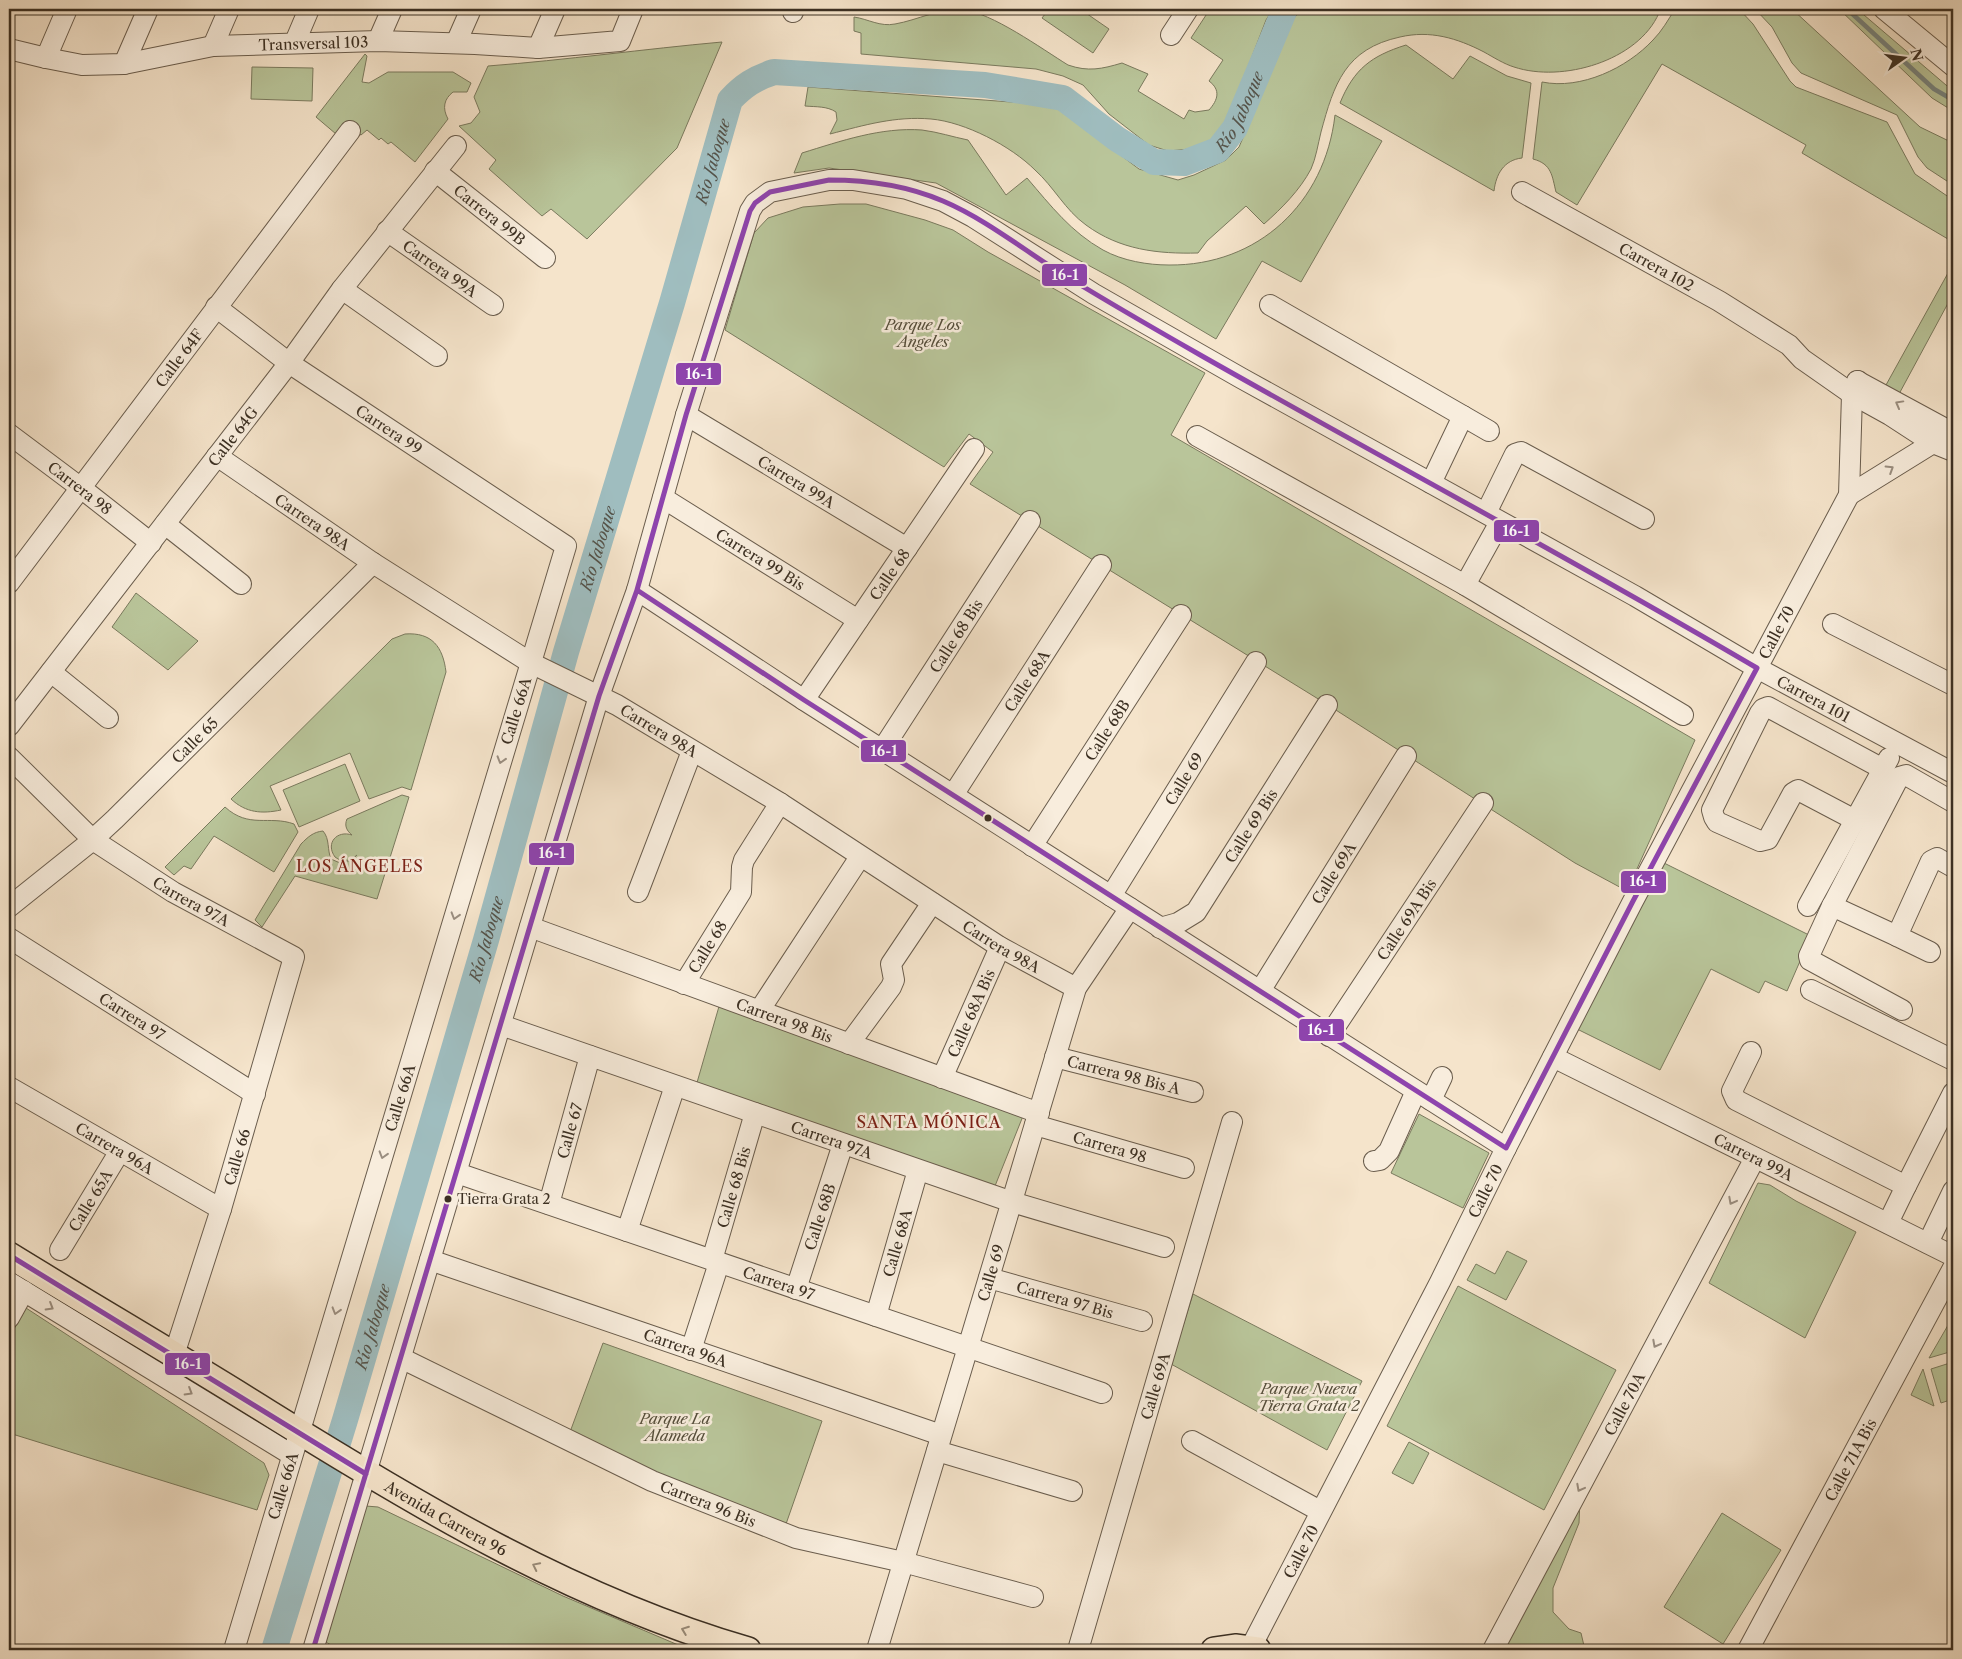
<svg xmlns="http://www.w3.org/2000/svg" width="1962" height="1659" font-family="'Libre Caslon Text',serif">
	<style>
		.green { fill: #b9c59a; stroke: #7a7a5e }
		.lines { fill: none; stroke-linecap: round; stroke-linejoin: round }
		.stream { stroke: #778581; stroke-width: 4.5 }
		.river { stroke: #9fbdbf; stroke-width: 26 }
		.minor-casing { stroke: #6a5d4d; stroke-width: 22 }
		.major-casing { stroke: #3c3023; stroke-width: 28 }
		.minor { stroke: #f8eddd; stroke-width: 20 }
		.major { stroke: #f5e4cb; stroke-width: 25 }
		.bus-1-casing { stroke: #f8eddd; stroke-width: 9 }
		.bus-1 { stroke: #8e44ad; stroke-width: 5 }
		.oneway { stroke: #9a8e80 }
		.oneway2 { stroke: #988a77 }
		.bus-dot { fill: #3c3023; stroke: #f8eddd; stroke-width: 2 }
		.labels { text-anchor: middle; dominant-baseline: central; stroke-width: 5; stroke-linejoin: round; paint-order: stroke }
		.bus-label { font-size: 14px; fill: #3c3023; stroke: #f8eddd; text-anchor: start }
		.street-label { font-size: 15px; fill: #3c3023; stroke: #f8eddd }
		.park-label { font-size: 15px; font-style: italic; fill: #554e3b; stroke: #f8eddd }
		.water-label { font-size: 16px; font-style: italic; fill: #55534a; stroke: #f8eddd }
		.neighbourhood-label { font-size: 16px; letter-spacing: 1px; fill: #7a1f14; stroke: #f8eddd }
		.line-badge { stroke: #f8eddd; stroke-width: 2 }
		.badge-label { font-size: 14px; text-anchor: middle; font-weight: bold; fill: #fff }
	</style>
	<rect width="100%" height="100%" fill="#f5e4cb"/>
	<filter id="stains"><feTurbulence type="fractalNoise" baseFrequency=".004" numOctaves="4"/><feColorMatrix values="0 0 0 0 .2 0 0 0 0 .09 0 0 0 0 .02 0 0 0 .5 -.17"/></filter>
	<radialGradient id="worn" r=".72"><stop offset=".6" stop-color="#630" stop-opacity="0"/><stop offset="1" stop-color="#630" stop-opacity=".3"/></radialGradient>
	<path class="green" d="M1049,9H1080L1109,29L1093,53L1042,18Z
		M1210,9H1273L1266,20L1232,109L1222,128L1209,141L1190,149L1168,151L1149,145L1109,114L1083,85L1063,76L1036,69L861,54V33L854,31V17C868,19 880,27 895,24C918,20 939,8 963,10C991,12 1042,49 1068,65C1088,72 1102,69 1122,63L1148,74L1138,91L1184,119L1189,110L1195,112L1209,110C1218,100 1221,90 1209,81L1223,60L1191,38Z
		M1282,9H1296L1290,17L1244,128L1235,146L1218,161L1186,174L1161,172L1072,108L1059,102L1041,97L923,84L807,75L808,67L936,74L1042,85L1066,89L1082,99L1160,158L1181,163L1217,149L1234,130Z
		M1302,9H1650L1659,13C1638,61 1562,83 1514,67C1504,64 1493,57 1484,52C1457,38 1430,30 1400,37C1345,49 1334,84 1321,132C1318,144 1316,158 1311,169C1300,190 1282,208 1264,224L1246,206L1207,241L1198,253C1158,254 1120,250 1086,225C1065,210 1054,187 1035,170C1011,146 965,122 931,119C895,116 865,125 830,134L837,120L836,112C827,106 816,107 805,106L808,87L1038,104L1058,108L1139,169L1178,180L1194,175L1226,160L1239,147L1278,56L1288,25Z
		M1675,9H1739L1753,24L1790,81L1796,87L1887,122L1915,174L1953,200V242L1802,153L1806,145L1662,64L1577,205L1556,192C1552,176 1552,164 1533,159L1542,82C1581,90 1627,68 1653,40C1662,31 1668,20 1675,9Z
		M1755,9H1792L1920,127L1953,143V185L1927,168L1918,157L1897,115L1801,73L1792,63L1772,27Z
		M1839,9H1857L1953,91V111L1932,98Z
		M722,42L677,148L587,239L551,209L542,216L489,169L496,160L459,126L471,123L480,112L474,97L488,66C566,60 644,49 722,42Z
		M1406,45L1453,79L1470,56L1507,76L1531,83L1522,158C1504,160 1496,174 1494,191L1340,103C1354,69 1371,56 1406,45Z
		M365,54L367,56L362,82L369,83L388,72H453L471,83L467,92H453C444,99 442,108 448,119L415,162L391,142L388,144L381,138L379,140L367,130L361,135L344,124L336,134L316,117Z
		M252,67L313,68L312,101L251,99Z
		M1335,115L1382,141L1301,282L1262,261L1216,339L1125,285L936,183L829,168L794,173L802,153C841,141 881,127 922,130C938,132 953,137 968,140L1006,195L1027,178C1051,206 1071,232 1103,250C1123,261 1148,265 1169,265C1258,266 1325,203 1335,115Z
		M840,204H866L925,220L953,230L988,252L1205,373L1171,435L1695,740L1627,891L1575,863L1328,705L970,484L993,452L969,434L944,467L725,330L754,233L768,218L803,207Z
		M1953,264V294L1899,394L1886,385Z
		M136,593L198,641L168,670L112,627Z
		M405,634C432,632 443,647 446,672L411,790L402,787L369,799L350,753L270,786L281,810C262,814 246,813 231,799L392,639Z
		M345,764L360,801L299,827L283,790Z
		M402,795L409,797L377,899L295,876L262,927L255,920L301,844C308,837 313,832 323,831C330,839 327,850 331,859L340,863L352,860L357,855C350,861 343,863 335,857C325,843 337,830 352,835C347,831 344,826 347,819Z
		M225,807C249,829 269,815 294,824L298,832L274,872L214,836L191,869L184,866L174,875L165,867Z
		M1662,862L1811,936L1787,991L1765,981L1759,993L1711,969L1660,1070L1577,1029Z
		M720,1003L1023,1116L993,1191L696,1086Z
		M1419,1114L1489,1153L1463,1208L1391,1173Z
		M1758,1183L1770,1185L1796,1201L1856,1232L1805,1338L1709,1283Z
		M1507,1251L1527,1261L1506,1300L1467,1280L1476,1264L1495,1274Z
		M1458,1286L1616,1370L1544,1510L1387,1426Z
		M1193,1294L1362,1381L1327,1450L1171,1364Z
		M26,1308L264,1463L269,1475L257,1510L9,1433V1338Z
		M1951,1320L1953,1327V1351L1929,1358Z
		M603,1343L822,1421L786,1524L653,1477L570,1432Z
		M1953,1362V1399L1941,1403L1931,1369Z
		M1923,1369L1934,1406L1911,1395Z
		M1409,1442L1429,1453L1413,1484L1392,1473Z
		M1580,1498L1579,1523L1553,1588V1612L1569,1629L1581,1633L1585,1650H1496Z
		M366,1506L378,1507L563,1596L690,1650H340L324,1641Z
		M1722,1513L1781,1550L1723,1644L1664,1607Z"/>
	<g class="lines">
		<path class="stream" d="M1847,9L1934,89L1953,100"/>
		<path class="river" id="s1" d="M274,1650L345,1420L486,940L566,652L672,303L730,100C743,86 755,78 774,72L985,85L1063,98L1117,139L1154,162L1184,163L1218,150L1235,128L1285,9"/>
		<g class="minor-casing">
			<g id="minor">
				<path d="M1884,9L1953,66"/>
				<path d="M793,12L794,9"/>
				<path d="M1171,35L1188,9"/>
				<path d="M378,41L392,9"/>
				<path d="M295,42L309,9"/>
				<path d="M456,43L471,9"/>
				<path d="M213,46L229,9"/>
				<path d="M538,48L555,9"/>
				<path id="s2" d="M9,49L46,58L82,65L124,64L213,46L378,41L475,44L538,48L620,41L633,9"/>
				<path d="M46,58L67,9"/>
				<path d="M124,64L148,9"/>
				<path id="s3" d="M435,171L545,258"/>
				<path id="s4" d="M1522,192L1719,301L1789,345L1802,359L1852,394L1890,415L1933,443L1953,451"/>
				<path id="s5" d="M387,231L493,305"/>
				<path d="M342,289L437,356"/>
				<path d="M1270,305L1463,416L1431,483"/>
				<path id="s6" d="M216,307L289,363L566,546L234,1650"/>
				<path d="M1857,381L1953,433"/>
				<path id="s7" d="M686,415L907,548"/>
				<path d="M1463,416L1489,431"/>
				<path id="s8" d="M9,434L81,488L151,543"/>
				<path d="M1197,436L1465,585"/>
				<path id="s9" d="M217,456L373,563L531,663L617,705L780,803L1000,947L1076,988"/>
				<path d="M1849,495L1933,443L1938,432"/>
				<path id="s10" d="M663,498L858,620"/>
				<path d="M1486,513L1515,454L1521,452L1644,519"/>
				<path d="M1500,522L1465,585L1683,715"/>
				<path d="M165,524L241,584"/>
				<path id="s11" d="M9,583L350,131"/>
				<path d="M637,590L804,700L1506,1148"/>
				<path d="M1833,624L1953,685"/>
				<path d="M51,672L108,718"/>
				<path id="s12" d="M804,700L974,449"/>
				<path id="s13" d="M9,726L289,363L342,289L456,146"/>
				<path id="s14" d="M882,750L1030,521"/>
				<path id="s15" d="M9,757L93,840L173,892L294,957L221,1209L174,1355"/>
				<path id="s16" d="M953,795L1101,565"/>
				<path d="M1855,820L1798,790L1793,793L1768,839L1760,841L1717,822L1714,817L1712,810L1760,713L1763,709L1768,707L1883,769"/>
				<path id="s17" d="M1032,846L1181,615"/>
				<path d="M638,892L692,751"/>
				<path id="s18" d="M1111,896L1256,662"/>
				<path d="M1808,906L1889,758"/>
				<path d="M1832,906L1897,936"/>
				<path id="s19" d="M9,907L89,843L115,819L373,563"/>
				<path id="s20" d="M530,927L1039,1113"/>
				<path id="s21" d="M1160,928L1178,923L1196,912L1327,705"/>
				<path id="s22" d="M9,938L255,1094"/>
				<path d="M1930,952L1897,936L1931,861L1937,858L1953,867"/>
				<path id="s23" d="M684,984L741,892L742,867L744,860L780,803"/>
				<path d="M1811,990L1953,1060"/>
				<path id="s24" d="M1260,991L1406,756"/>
				<path d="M1902,1010L1810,960L1809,956L1832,906L1899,777L1906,775L1953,802"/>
				<path d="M759,1011L860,857"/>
				<path id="s25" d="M501,1025L1012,1202L1164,1247"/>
				<path id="s26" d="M1329,1036L1483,803"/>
				<path d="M849,1044L891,987L894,980L891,964L932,903"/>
				<path d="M1751,1052L1732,1091L1736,1100L1906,1186L1888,1223"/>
				<path id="s27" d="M1055,1057L1193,1092"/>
				<path id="s28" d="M1553,1057L1953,1256"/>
				<path id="s29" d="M942,1078L1000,947"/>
				<path id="s30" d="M9,1087L221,1209"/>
				<path d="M1431,1100L1442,1077"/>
				<path id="s31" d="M1035,1125L1184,1168"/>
				<path d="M1374,1161L1380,1160L1389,1151L1416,1091"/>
				<path id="s32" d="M457,1173L1102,1393"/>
				<path d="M1906,1186L1953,1093"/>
				<path id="s33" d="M549,1204L590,1056"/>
				<path d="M627,1231L675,1086"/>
				<path d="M1928,1243L1953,1191"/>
				<path id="s34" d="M60,1250L120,1151"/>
				<path id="s35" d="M430,1260L941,1435"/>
				<path id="s36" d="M712,1260L755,1113"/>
				<path id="s37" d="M989,1278L1142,1321"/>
				<path d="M9,1282L292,1455"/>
				<path id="s38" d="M796,1289L843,1144"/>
				<path id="s39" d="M876,1316L918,1170"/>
				<path d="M9,1318L24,1291"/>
				<path d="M691,1350L719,1263"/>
				<path id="s40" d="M401,1358L652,1481L796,1538L903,1562L1033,1597"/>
				<path d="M1192,1441L1320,1511"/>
				<path d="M937,1451L1072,1491"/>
				<path id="s41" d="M1250,1649L1440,1282L1506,1148L1632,903L1849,495L1852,394L1858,381"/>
				<path id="s42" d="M313,1650L599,696L637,590L686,415L750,211L755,203L770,192L829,180H853L907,189L943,201L973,217L1094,294L1241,378L1635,596L1757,668L1953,773"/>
				<path id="s43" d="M877,1650L1076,988L1130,908"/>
				<path id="s44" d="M1078,1650L1232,1122"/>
				<path id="s45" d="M1493,1650L1755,1158"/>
				<path id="s46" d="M1748,1650L1953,1268"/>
			</g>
		</g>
		<g class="major-casing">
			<g id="major">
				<path id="s47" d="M9,1255C95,1308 183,1359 269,1413C420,1507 575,1600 748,1650"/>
				<path d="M1214,1650L1235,1647L1258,1650"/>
			</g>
		</g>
		<use href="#minor" class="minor"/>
		<use href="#major" class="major"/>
		<g class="bus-1-casing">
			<path id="bus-1" d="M829,180C867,180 908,186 943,201C983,218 1020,247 1056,270C1104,300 1153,328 1202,356C1387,461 1574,560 1757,668L1632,903L1506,1148L804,700L637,590L686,415L750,211L755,203L770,192Z
				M9,1255L366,1474
				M313,1650L599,696L637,590"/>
		</g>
		<use href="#bus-1" class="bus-1"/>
	</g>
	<defs><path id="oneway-chevron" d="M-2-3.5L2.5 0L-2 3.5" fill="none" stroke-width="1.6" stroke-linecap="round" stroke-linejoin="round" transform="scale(1.25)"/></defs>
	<g class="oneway">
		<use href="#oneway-chevron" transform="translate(1899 404) rotate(-151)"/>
		<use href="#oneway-chevron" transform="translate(1890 469) rotate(-32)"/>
		<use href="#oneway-chevron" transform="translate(501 760) rotate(107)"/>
		<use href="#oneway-chevron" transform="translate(455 916) rotate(107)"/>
		<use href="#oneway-chevron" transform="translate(383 1155) rotate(107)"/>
		<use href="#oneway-chevron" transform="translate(1732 1201) rotate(118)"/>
		<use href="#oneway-chevron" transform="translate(50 1307) rotate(31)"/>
		<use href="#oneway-chevron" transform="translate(336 1311) rotate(107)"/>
		<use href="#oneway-chevron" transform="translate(1656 1344) rotate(118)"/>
		<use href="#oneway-chevron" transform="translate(189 1392) rotate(31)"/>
		<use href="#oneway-chevron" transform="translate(1580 1488) rotate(118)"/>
	</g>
	<g class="oneway2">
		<use href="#oneway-chevron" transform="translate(536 1566) rotate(-154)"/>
		<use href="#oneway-chevron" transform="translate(685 1630) rotate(-159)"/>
	</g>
	<g class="bus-dot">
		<circle cx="988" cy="818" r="4.5"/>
		<circle cx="448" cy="1199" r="4.5"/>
	</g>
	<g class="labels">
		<g class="bus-label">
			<text x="457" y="1199">Tierra Grata 2</text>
		</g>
		<g class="street-label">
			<text stroke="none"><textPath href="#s2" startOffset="308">Transversal 103</textPath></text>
			<text stroke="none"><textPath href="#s3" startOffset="70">Carrera 99B</textPath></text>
			<text stroke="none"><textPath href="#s4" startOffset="154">Carrera 102</textPath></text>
			<text stroke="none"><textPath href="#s5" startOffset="65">Carrera 99A</textPath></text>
			<text stroke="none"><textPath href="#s11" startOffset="282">Calle 64F</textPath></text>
			<text stroke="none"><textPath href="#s6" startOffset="212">Carrera 99</textPath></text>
			<text stroke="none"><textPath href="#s13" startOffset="366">Calle 64G</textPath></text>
			<text stroke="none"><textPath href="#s7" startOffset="129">Carrera 99A</textPath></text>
			<text stroke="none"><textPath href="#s8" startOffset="89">Carrera 98</textPath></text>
			<text stroke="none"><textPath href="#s9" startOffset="116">Carrera 98A</textPath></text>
			<text stroke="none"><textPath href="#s10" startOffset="115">Carrera 99 Bis</textPath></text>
			<text stroke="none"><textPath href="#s12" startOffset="152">Calle 68</textPath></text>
			<text stroke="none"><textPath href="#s41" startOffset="1145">Calle 70</textPath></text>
			<text stroke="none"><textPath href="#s14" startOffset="136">Calle 68 Bis</textPath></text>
			<text stroke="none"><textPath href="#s16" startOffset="136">Calle 68A</textPath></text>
			<text stroke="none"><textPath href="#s42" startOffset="2712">Carrera 101</textPath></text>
			<text transform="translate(516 711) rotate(-73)">Calle 66A</text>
			<text stroke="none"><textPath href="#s17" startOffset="138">Calle 68B</textPath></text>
			<text stroke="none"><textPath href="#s9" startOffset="521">Carrera 98A</textPath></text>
			<text stroke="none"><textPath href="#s19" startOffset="250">Calle 65</textPath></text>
			<text stroke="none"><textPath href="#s18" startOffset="138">Calle 69</textPath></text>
			<text stroke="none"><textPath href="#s21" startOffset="142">Calle 69 Bis</textPath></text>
			<text stroke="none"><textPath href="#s24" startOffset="139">Calle 69A</textPath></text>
			<text stroke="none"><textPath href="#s15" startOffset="234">Carrera 97A</textPath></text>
			<text stroke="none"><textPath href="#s26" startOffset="140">Calle 69A Bis</textPath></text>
			<text stroke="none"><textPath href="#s23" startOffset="44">Calle 68</textPath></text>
			<text stroke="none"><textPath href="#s9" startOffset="926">Carrera 98A</textPath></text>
			<text stroke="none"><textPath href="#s29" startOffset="71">Calle 68A Bis</textPath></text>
			<text stroke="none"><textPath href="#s22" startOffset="146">Carrera 97</textPath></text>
			<text stroke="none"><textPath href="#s20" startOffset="271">Carrera 98 Bis</textPath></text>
			<text stroke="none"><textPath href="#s27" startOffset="71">Carrera 98 Bis A</textPath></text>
			<text transform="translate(400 1098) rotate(-73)">Calle 66A</text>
			<text stroke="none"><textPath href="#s33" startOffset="76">Calle 67</textPath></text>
			<text stroke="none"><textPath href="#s25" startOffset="350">Carrera 97A</textPath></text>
			<text stroke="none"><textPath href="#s31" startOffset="78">Carrera 98</textPath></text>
			<text stroke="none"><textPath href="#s30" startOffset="122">Carrera 96A</textPath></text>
			<text transform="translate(237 1157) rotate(-74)">Calle 66</text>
			<text stroke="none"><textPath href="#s28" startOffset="224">Carrera 99A</textPath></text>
			<text stroke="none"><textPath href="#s36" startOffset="76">Calle 68 Bis</textPath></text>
			<text stroke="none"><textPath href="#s41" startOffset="515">Calle 70</textPath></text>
			<text stroke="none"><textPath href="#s34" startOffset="58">Calle 65A</textPath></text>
			<text stroke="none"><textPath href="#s38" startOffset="76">Calle 68B</textPath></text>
			<text stroke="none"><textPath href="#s39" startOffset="76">Calle 68A</textPath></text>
			<text stroke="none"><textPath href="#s43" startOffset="394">Calle 69</textPath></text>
			<text stroke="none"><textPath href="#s32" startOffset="340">Carrera 97</textPath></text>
			<text stroke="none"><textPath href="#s37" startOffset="79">Carrera 97 Bis</textPath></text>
			<text stroke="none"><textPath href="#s35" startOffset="270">Carrera 96A</textPath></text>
			<text stroke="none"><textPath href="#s44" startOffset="275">Calle 69A</textPath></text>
			<text stroke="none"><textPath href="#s45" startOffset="279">Calle 70A</textPath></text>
			<text stroke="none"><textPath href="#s46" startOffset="216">Calle 71A Bis</textPath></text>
			<text transform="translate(283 1486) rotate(-73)">Calle 66A</text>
			<text stroke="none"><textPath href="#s40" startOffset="340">Carrera 96 Bis</textPath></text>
			<text stroke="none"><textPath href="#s47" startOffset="510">Avenida Carrera 96</textPath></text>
			<text stroke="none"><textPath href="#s41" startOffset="110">Calle 70</textPath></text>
		</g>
		<g class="park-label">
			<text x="923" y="324">Parque Los<tspan x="923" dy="17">Angeles</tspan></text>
			<text x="1309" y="1388">Parque Nueva<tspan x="1309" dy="17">Tierra Grata 2</tspan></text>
			<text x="675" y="1418">Parque La<tspan x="675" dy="17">Alameda</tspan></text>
		</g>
		<g class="water-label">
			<text stroke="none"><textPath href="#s1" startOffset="2181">Río Jaboque</textPath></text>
			<text stroke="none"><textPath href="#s1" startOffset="1552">Río Jaboque</textPath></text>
			<text stroke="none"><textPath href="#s1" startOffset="1148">Río Jaboque</textPath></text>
			<text stroke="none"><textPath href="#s1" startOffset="742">Río Jaboque</textPath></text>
			<text stroke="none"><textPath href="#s1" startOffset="338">Río Jaboque</textPath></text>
		</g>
		<g class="neighbourhood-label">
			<text x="360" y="866">LOS ÁNGELES</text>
			<text x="929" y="1122">SANTA MÓNICA</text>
		</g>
	</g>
	<g class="line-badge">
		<rect x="1041" y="263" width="47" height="24" rx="5" fill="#8e44ad"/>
		<rect x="675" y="362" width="47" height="24" rx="5" fill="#8e44ad"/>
		<rect x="1493" y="519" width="47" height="24" rx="5" fill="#8e44ad"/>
		<rect x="860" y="739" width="47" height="24" rx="5" fill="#8e44ad"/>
		<rect x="528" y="842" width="47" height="24" rx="5" fill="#8e44ad"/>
		<rect x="1620" y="870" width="47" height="24" rx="5" fill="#8e44ad"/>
		<rect x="1298" y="1018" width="47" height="24" rx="5" fill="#8e44ad"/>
		<rect x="164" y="1352" width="47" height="24" rx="5" fill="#8e44ad"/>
	</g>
	<g class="badge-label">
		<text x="1065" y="280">16-1</text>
		<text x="699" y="379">16-1</text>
		<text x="1516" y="536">16-1</text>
		<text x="884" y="756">16-1</text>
		<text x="552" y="858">16-1</text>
		<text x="1643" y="886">16-1</text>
		<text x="1321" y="1035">16-1</text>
		<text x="188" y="1369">16-1</text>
	</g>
	<rect width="1962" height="1659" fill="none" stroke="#f5e4cb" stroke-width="30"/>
	<rect x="10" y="10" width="1942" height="1639" fill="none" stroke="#3c3023" stroke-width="2.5"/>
	<rect x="15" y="15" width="1932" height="1629" fill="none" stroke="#3c3023"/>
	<g transform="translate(1904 58) rotate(76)" stroke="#f8eddd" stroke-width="4" paint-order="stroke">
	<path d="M0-4L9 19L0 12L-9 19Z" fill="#3c3023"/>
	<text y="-8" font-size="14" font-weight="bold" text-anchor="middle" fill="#3c3023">N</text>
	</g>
	<rect width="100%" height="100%" filter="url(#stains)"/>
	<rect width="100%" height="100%" fill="url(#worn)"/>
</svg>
